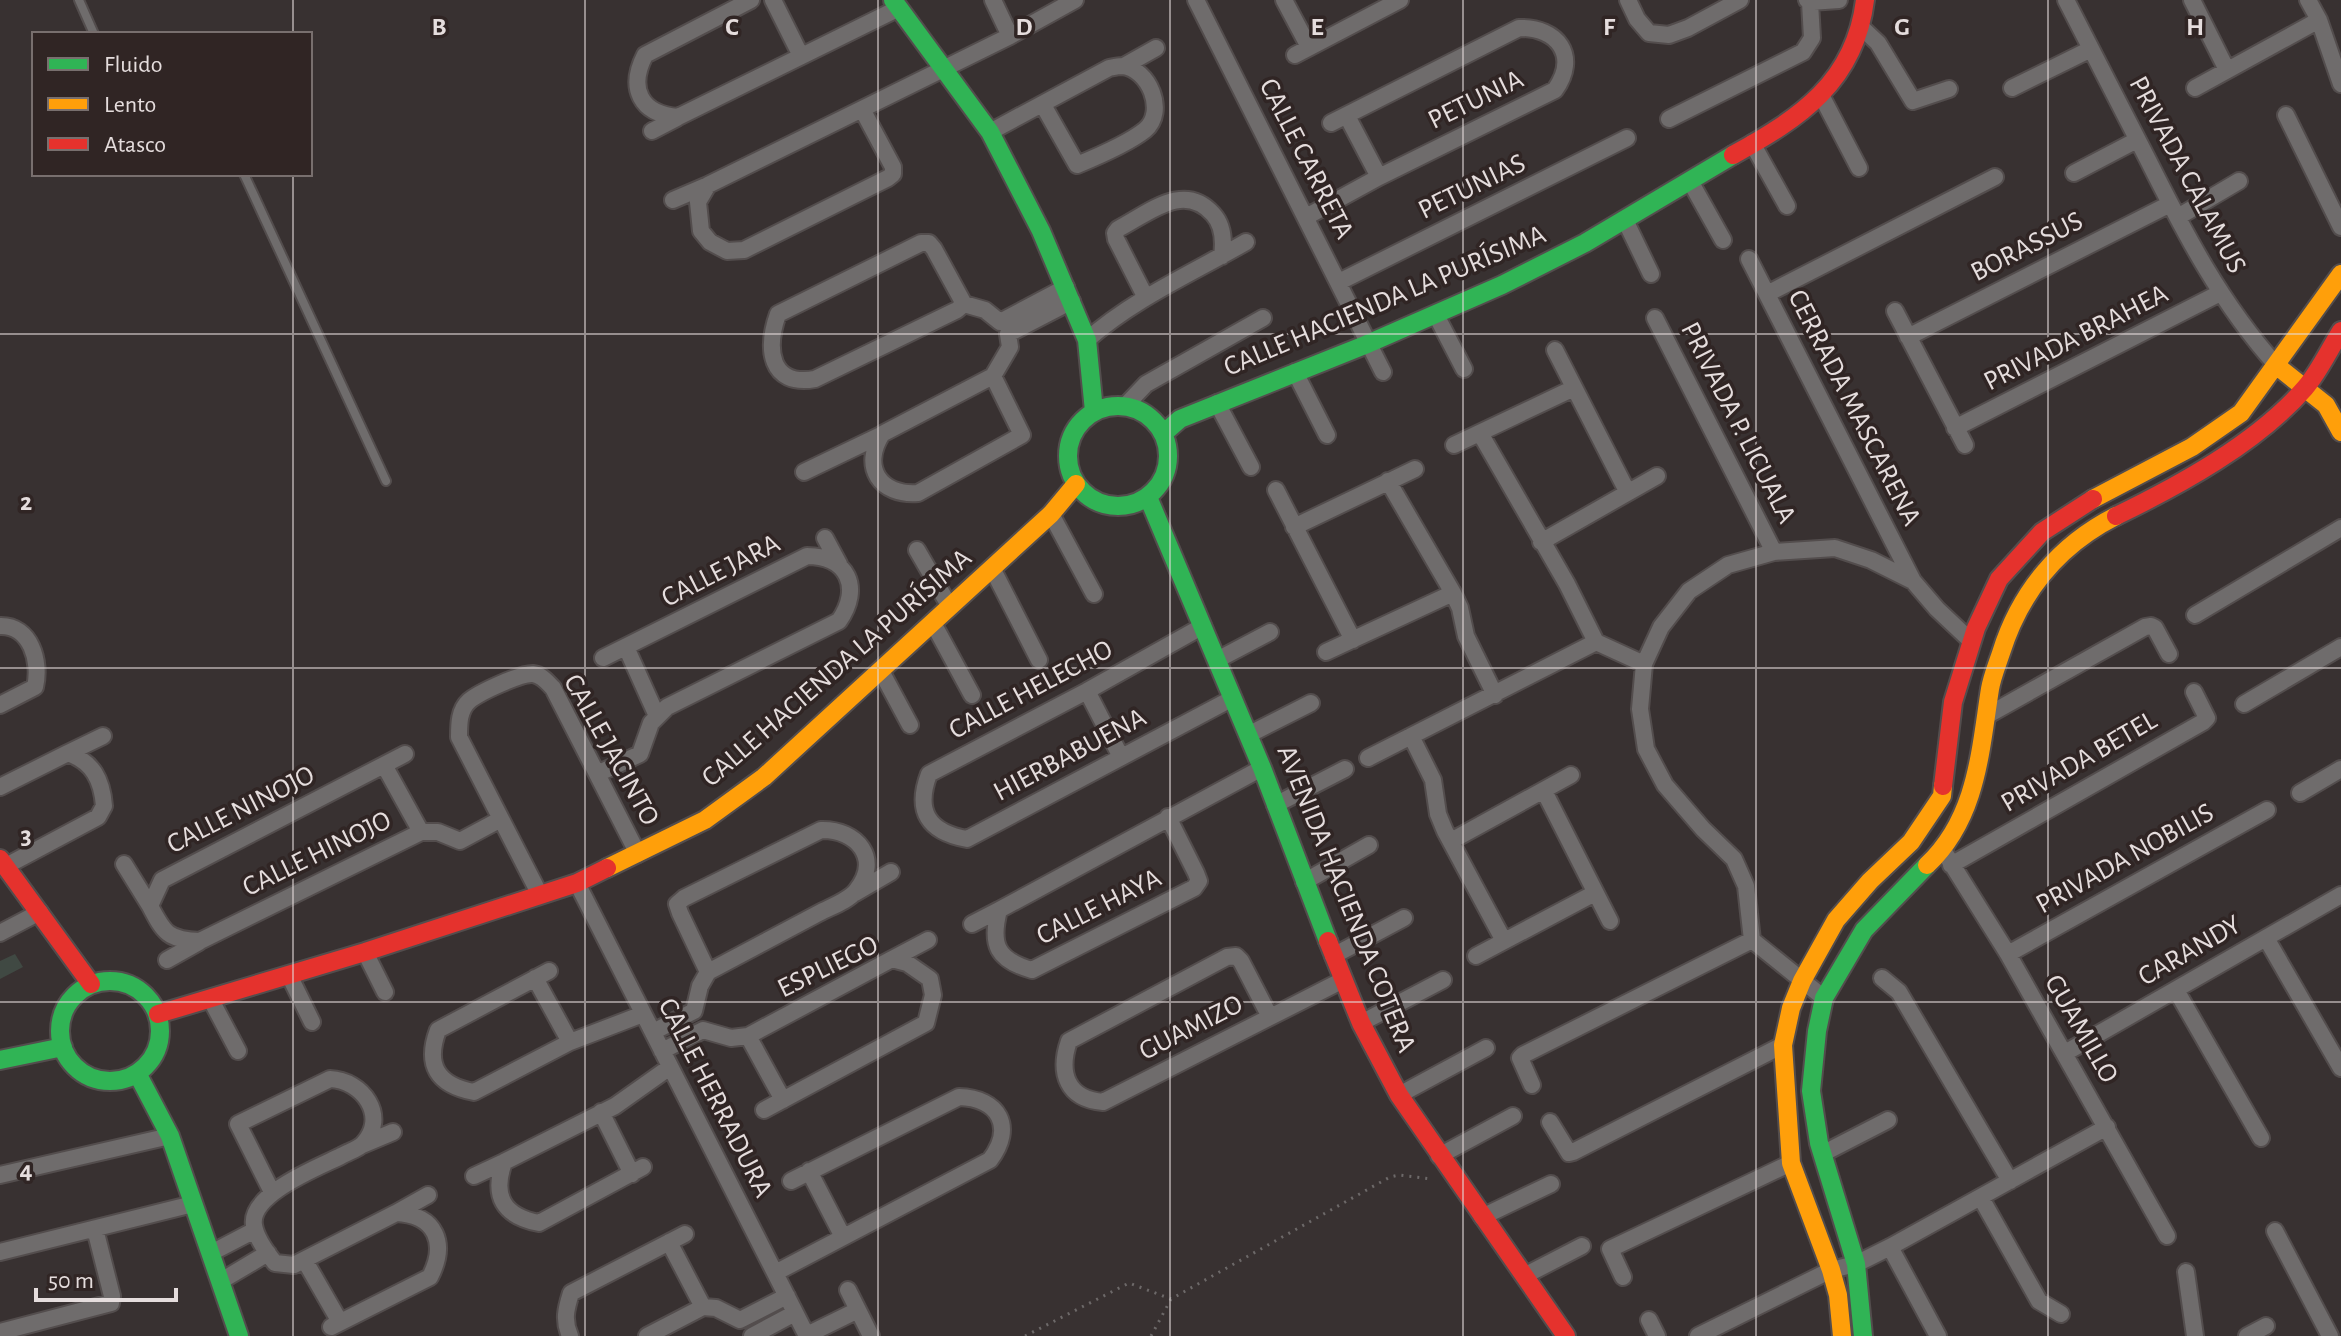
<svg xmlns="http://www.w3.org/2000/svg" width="2341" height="1336" font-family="'Alegreya Sans',sans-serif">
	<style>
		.building { fill: #404943 }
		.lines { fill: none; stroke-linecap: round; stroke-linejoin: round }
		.lane-casing { stroke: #534d4d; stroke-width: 12 }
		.street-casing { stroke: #534d4d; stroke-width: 20 }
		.fast-casing { stroke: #534d4d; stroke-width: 22 }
		.slow-casing { stroke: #534d4d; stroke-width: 22 }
		.jam-casing { stroke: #534d4d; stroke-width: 22 }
		.path { stroke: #6d6969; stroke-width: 3; stroke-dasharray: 2 6; stroke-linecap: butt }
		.lane { stroke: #6f6c6c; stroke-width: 8 }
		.street { stroke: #6f6c6c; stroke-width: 16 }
		.fast { stroke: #30b455; stroke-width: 18 }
		.slow { stroke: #ff9f0a; stroke-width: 18 }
		.jam { stroke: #e5322d; stroke-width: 18 }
		.grid { fill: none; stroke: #e5dddd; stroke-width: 2; stroke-opacity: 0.55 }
		.labels { text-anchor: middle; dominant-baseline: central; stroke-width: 7; stroke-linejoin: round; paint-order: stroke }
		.street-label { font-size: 28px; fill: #e5dddd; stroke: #302524 }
		.grid-label { font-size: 26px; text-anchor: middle; font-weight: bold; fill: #e5dddd; stroke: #302524; stroke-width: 7; stroke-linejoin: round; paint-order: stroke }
	</style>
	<rect width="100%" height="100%" fill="#383131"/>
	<path class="building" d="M15,954L23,967L0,979V961Z"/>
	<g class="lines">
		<g class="lane-casing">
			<path id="lane" d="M79,0L94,34
				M244,174L386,481"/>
		</g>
		<g class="street-casing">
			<path id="street" d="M751,0L645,55C628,88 640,114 678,117L899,8
				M773,0L801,56
				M993,0L1010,36
				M1196,0L1383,372
				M1284,0L1309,47
				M1628,0L1637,19L1649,33L1669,35L1688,28L1740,0
				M1807,0L1810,2L1839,0
				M2066,0C2093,53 2120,106 2147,158C2184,232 2221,304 2277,366
				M2192,0L2227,70
				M2308,0L2319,20L2341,84
				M1861,27L1878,43L1913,101L1949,89
				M1295,55L1400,0
				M1124,66L1156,48
				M2012,88L2091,49
				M2195,88L2319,20
				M1821,95L1859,168
				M862,109L893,167V174L888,178L744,250L727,251L710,242L701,231L698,202L708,185L1010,36L1075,0
				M2286,115L2341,227
				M1347,116L1379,177
				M1669,119L1803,52L1812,38L1810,2
				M652,131L677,118
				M990,132L1109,68C1114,67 1118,66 1122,66C1149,68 1167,112 1145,130C1130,142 1094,158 1077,165L1043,105
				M1752,143L1787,206
				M2074,173L2137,140
				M1690,181L1723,240
				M673,200L708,185
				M1306,217L1379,177L1555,90C1579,56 1558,27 1519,28L1331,123
				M2178,217L2239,181
				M1625,220L1651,274
				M1749,259L1913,581L1937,609L1972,642
				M1339,282L1627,138
				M1767,294L1995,177
				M1145,296L1116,239L1115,233L1118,229C1149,213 1184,181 1213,214C1223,225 1224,242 1222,256
				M964,304L934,249L929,243H921L778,314C766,348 769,387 815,379L957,310L964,304L985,310L1000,322L1066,287
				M1895,311L1965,445
				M1436,315L1464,369
				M1655,318L1774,552
				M1908,337L2170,204
				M1087,340C1135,298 1191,274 1246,242
				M1555,350L1627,491
				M1295,372L1327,435
				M993,376L1022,435L918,493C880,496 861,467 882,434L993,376L1010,347L1008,334L1072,301
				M1217,403L1251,467
				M1126,405L1146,384L1263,318
				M1955,428L2220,293
				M1480,433L1567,584L1596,642
				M1454,445L1574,388
				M804,472L881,435
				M1388,481L1453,593L1460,608L1466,636L1495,695
				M1276,490L1353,640
				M1051,514L1094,594
				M1294,527L1415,469
				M825,538L839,564
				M1541,542L1657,476
				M917,550L950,607
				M992,568L1039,660
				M2195,615L2341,528
				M933,623L972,695
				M0,626C31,625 41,662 35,687L0,705
				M1203,626L1087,691L929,774C915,811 928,832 967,839L1233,698
				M1596,642L1644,664
				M626,647L657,716
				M1326,652L1453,593
				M1217,660L1270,632
				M881,671L910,725
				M1087,691L1121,757
				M2244,704L2341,647
				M1988,715L2145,627L2151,626L2155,628L2169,654
				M1248,735L1311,703
				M1411,736L1433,780L1438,814L1445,831L1504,941
				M68,753L103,736
				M405,754L162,880L150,906C164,933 168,940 200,941L421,832H438L460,841L501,819
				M1368,758L1596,642
				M384,765L421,832
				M597,774L640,754L651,723L667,707L839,621C862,588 848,556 807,556L603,658
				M0,787L68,753C93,762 102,780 104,806L98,817L6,866
				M1544,791L1610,921
				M2300,793L2341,769
				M1275,805L1345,769
				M1168,817L1196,873L1199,881L1194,888L1032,970C997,960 990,945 999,910L1262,768
				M1451,841L1571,775
				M1943,850L2008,954L2167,1236
				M124,864L150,906
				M1951,865L2203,722L2207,718L2194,692
				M1304,882L1369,845
				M577,883L807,1336
				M855,893L891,872
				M540,895L459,737C459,724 459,710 469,701C478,693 521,673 533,674C542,675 547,682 553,688L638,854
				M972,924L999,910
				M0,933L40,912
				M2266,938L2341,1068
				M365,952L385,992
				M2008,954L2267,810
				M1333,956L1404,918
				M1476,956L1595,893
				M892,959L928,940
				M167,960L199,942
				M549,971L438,1030C425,1065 437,1085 474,1092L570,1042L643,1014
				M289,975L312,1022
				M535,978L570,1042
				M1882,978L1899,992L2010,1181
				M2176,990L2261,1138
				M210,998L238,1051
				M1824,998L1752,940L1746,886L1734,859L1703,829L1665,785L1646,749L1640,709L1644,664L1661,627L1689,591L1728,565L1774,552L1835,548L1871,560L1913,581
				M1270,1017L1241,961L1236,956L1227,957L1069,1041C1058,1073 1067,1099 1103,1102L1343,980
				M1361,1023L1443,980
				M653,1032L694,1011L700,986L708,972C745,952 782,933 819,913C830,907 848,901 856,891C882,859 857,829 821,830L684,898L677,904L680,913L708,972
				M748,1036L783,1100
				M662,1051L703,1030L731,1038L748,1036L892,959L907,963L930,979L933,995L926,1023L764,1110
				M2065,1053L2341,895
				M1532,1085L1520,1058L1523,1055L1752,940
				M1399,1095L1486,1048
				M601,1112L632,1174
				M1550,1122L1569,1153L1573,1152L1783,1045
				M362,1145L393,1132
				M1822,1154L1888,1120
				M1439,1156L1513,1116
				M643,1167L539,1223C503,1216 492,1196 504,1162L615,1106L670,1067
				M809,1171L843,1237
				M0,1175L170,1136
				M474,1176L504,1162
				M272,1192L238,1124L330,1079C362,1080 389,1116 363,1144C358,1149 348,1152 341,1156C319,1167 249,1194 254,1225C256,1238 267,1253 275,1263L294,1265L396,1213C437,1215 447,1244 430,1277L331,1327
				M1981,1198L2039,1301L2061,1314
				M396,1213L428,1195
				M1482,1217L1551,1184
				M2275,1231L2330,1336
				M669,1242L703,1307
				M1890,1247L1938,1336
				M0,1252L193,1204
				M211,1253L255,1230
				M305,1261L340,1322
				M2186,1272L2195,1336
				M775,1273L990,1160C1015,1127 999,1098 959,1097L791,1181
				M1524,1276L1582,1246
				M1623,1277L1610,1249L1791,1163
				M221,1281L268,1253
				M848,1290L871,1336
				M703,1307L716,1308L740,1320L787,1296
				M1649,1320L1657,1336
				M0,1332L111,1303L112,1296L95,1229
				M807,1335L858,1310
				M570,1336C563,1320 566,1309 571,1293L685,1234
				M647,1336L703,1307
				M752,1336L795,1313
				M1698,1336L1831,1270L1856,1264L1890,1247L2107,1127
				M2247,1336L2266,1326"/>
		</g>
		<g class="fast-casing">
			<path id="fast" d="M893,0L990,132L1041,231L1087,340L1094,411
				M1068 456a50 50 0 1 1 100 0a50 50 0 1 1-100 0Z
				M1164,433L1180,419L1365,345L1502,285L1585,243L1733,155
				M1148,497L1262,768L1328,941
				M60 1031a50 50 0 1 1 100 0a50 50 0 1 1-100 0Z
				M0,1060L63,1047
				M137,1073L170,1136L239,1336
				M1863,1336L1856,1264L1819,1143L1811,1091L1817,1031L1824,998L1864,930L1927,865"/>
		</g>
		<g class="slow-casing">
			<path id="slow" d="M2277,366L2326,405L2341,432
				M2093,499L2192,447L2241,413L2341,274
				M1927,865C1977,818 1980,752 1990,689C1992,677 1997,665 2001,653C2020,592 2059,545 2116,516
				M607,868L705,820L764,777L1051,514L1076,484
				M1842,1336L1838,1295L1831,1270L1791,1163L1783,1045L1791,1008L1802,981L1836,920L1870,881L1911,842L1942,796L1943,786"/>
		</g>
		<g class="jam-casing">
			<path id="jam" d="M1733,155C1800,118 1855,82 1865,0
				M2116,516C2180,485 2257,443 2305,388C2319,372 2329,350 2341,331
				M1943,786L1953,702L1976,628L1999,579L2042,532L2093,499
				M0,859L91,984
				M1328,941L1361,1023L1399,1095L1566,1336
				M158,1014L365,952L577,883L607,868"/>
		</g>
		<path class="path" d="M1025,1336L1129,1283L1171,1299L1390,1177L1399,1175L1432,1179
			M1151,1336L1171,1299"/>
		<use href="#lane" class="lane"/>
		<use href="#street" class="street"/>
		<use href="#fast" class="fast"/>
		<use href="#slow" class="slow"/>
		<use href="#jam" class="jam"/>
	</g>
	<path class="grid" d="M293,0V34M585,0V1336M878,0V1336M1170,0V1336M1463,0V1336M1756,0V1336M2048,0V1336M293,174V1336M0,334H2341M0,668H2341M0,1002H2341"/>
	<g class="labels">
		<g class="street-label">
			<text transform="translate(1476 100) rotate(-26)">PETUNIA</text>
			<text transform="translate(1306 159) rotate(63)">CALLE CARRETA</text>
			<text transform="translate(2187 175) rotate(62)">PRIVADA CALAMUS</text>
			<text transform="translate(1472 187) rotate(-26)">PETUNIAS</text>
			<text transform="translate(2027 247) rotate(-27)">BORASSUS</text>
			<text transform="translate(1385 301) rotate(-23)">CALLE HACIENDA LA PURÍSIMA</text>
			<text transform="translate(2076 338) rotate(-27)">PRIVADA BRAHEA</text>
			<text transform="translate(1854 408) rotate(63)">CERRADA MASCARENA</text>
			<text transform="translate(1738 423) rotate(63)">PRIVADA P. LICUALA</text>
			<text transform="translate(721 571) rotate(-27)">CALLE JARA</text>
			<text transform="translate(837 668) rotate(-41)">CALLE HACIENDA LA PURÍSIMA</text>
			<text transform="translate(1031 690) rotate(-28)">CALLE HELECHO</text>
			<text transform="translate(611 750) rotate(61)">CALLE JACINTO</text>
			<text transform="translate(1070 755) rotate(-28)">HIERBABUENA</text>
			<text transform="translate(2079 762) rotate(-30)">PRIVADA BETEL</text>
			<text transform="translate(241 810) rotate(-27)">CALLE NINOJO</text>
			<text transform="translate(317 854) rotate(-26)">CALLE HINOJO</text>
			<text transform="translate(2125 859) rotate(-29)">PRIVADA NOBILIS</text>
			<text transform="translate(1346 899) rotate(68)">AVENIDA HACIENDA COTERA</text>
			<text transform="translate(1099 907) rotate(-27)">CALLE HAYA</text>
			<text transform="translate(2190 951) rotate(-30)">CARANDY</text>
			<text transform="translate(828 967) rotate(-26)">ESPLIEGO</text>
			<text transform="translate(1191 1028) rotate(-27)">GUAMIZO</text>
			<text transform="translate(2081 1029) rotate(60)">GUAMILLO</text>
			<text transform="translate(715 1098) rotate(63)">CALLE HERRADURA</text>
		</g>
	</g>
	<g class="grid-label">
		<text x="439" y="35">B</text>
		<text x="732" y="35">C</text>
		<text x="1024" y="35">D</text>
		<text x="1317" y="35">E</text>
		<text x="1609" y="35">F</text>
		<text x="1902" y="35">G</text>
		<text x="2195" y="35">H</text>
		<text x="26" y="510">2</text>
		<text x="26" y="844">3</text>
		<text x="26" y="1178">4</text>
	</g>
	<rect x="32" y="32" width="280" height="144" fill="#302524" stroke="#786f6e" stroke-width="2"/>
	<rect x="48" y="58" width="40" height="12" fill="#30b455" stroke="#786f6e" stroke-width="2"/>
	<text x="104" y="72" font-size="24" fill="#e5dddd">Fluido</text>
	<rect x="48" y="98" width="40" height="12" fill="#ff9f0a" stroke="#786f6e" stroke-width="2"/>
	<text x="104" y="112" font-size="24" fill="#e5dddd">Lento</text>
	<rect x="48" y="138" width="40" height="12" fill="#e5322d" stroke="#786f6e" stroke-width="2"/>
	<text x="104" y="152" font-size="24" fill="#e5dddd">Atasco</text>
	<path d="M36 1288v12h140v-12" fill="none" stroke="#e5dddd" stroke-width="4"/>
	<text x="48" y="1288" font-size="24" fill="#e5dddd" stroke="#302524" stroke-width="6" paint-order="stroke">50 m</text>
</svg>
